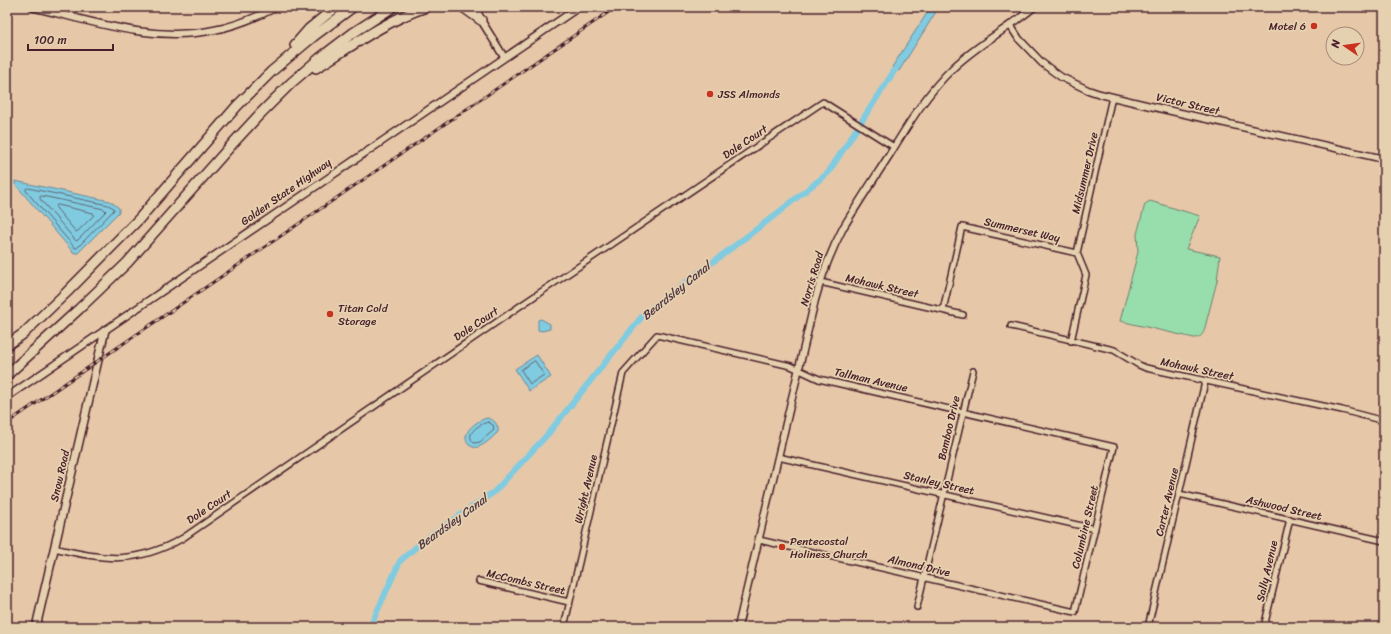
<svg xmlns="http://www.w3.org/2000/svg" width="1391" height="634" font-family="Sriracha,sans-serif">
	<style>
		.green { fill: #97deac; stroke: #707e6c }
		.water { fill: #80cbe0; stroke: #6a8698 }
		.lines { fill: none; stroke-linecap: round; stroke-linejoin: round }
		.shore { stroke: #606473; stroke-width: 1 }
		.canal { stroke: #80cbe0; stroke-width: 6 }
		.minor-casing { stroke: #4a1f2b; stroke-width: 8 }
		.tertiary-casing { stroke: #4a1f2b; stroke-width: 9 }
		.secondary-casing { stroke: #4a1f2b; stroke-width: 10 }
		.motorway-casing { stroke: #4a1f2b; stroke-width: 12 }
		.minor { stroke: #e5d1af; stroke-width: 5 }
		.tertiary { stroke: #e5d1af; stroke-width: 6 }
		.secondary { stroke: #e5d1af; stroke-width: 7 }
		.motorway { stroke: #e5d1af; stroke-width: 9 }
		.rail-casing { stroke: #4a1f2b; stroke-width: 3 }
		.rail { stroke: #e5d1af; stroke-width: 1.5; stroke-dasharray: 4.5; stroke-linecap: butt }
		.poi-dot { fill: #c8321e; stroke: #e5d1af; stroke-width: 1.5 }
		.labels { text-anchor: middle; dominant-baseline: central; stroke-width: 3.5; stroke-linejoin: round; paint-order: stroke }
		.poi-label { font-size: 11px; fill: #4a1f2b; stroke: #e5d1af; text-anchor: start }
		.street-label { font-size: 11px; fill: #4a1f2b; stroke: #e5d1af }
		.water-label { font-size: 12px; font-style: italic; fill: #523946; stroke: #e5d1af }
	</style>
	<rect width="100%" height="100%" fill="#e6c8a9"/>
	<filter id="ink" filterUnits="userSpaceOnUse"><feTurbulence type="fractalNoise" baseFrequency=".025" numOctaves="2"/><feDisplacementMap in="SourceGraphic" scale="8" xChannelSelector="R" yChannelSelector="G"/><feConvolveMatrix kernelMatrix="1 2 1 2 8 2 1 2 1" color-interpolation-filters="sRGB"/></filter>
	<g filter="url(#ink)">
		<path class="green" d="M1150,201L1200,216L1186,249L1220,256L1217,281L1204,331C1202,336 1199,338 1194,338L1120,321L1138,252L1137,234L1145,204Z"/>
		<path class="water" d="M931,7H939L899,71L892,67Z
			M15,181L110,201L119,208V212L78,253H76L73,252L15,184Z
			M541,319L550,324V329L542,331L538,330V320Z
			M537,355L551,377L529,391L515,369Z
			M487,418C494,419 499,425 498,432C493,437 485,445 478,447C471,449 465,443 466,436C468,427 479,420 487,418Z"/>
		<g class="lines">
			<path class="shore" d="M28,188L108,205L114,208V210L77,248H75L26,191V189Z
				M42,196L104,209L106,211L78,240L76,241L40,199V197Z
				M58,205L93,213L94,215L78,231L76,232L56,208V206Z
				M535,361L544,375L530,384L521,370Z
				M488,422L493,425L494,430L480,442L474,443C464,434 479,424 488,422Z"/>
			<path class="canal" d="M370,627L400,561L423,541L494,492L547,435L644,314L770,219L828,173L900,62"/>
			<g class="minor-casing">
				<path id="minor" d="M72,16L74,7
					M1077,253L1112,97
					M820,282L963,315
					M943,310L962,227L1077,253
					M1011,326L1114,350L1139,365L1146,368L1342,410L1384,421
					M1071,341L1086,275L1077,253
					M778,457L1095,529
					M1179,494L1384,541
					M54,548C105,560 135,565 183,538L520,306L823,102L894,147
					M479,581L569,602
					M917,607L973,371
					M564,627L623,373L657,335L791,366L819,379L1114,447L1075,612L759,540
					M1148,627L1205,382
					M1264,627L1290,519"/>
			</g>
			<g class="tertiary-casing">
				<path id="tertiary" d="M32,7C91,21 153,43 214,30C236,26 257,17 277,7
					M476,7L481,20L504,57
					M1010,25L1019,39L1042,63L1061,77L1088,90L1100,94L1167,110L1384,159
					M7,397L579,7
					M738,627L815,300C822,275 831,251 843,228C858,203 874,179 890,154C909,123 927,93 953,68C978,44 1008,29 1034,7"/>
			</g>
			<g class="secondary-casing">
				<path id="secondary" d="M36,627L105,330"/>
			</g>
			<g class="motorway-casing">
				<path id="motorway" d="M463,7L481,20
					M295,45L309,29L336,7
					M316,68C352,46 385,21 426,7
					M7,345L23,334L67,292L139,219L237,106L272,71L314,36L353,7
					M7,375L79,309L127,263L235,141L259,115L291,83L320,58L353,33L393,7"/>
			</g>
			<use href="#minor" class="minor"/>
			<use href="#tertiary" class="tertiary"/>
			<use href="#secondary" class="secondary"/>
			<use href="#motorway" class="motorway"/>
			<g class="rail-casing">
				<path id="rail" d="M7,423L616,7"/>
			</g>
			<use href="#rail" class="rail"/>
		</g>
	</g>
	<g class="poi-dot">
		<circle cx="1314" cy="26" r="4"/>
		<circle cx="710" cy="94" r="4"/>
		<circle cx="330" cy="314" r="4"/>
		<circle cx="782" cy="547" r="4"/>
	</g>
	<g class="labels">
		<g class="poi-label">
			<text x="1306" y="26" text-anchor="end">Motel 6</text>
			<text x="718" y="94">JSS Almonds</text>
			<text x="338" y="308">Titan Cold<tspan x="338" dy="13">Storage</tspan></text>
			<text x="790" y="541">Pentecostal<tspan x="790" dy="13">Holiness Church</tspan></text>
		</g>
		<g class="street-label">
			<text transform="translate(1188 104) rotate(13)">Victor Street</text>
			<text transform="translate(745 142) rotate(-34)">Dole Court</text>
			<text transform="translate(1085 173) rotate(-77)">Midsummer Drive</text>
			<text transform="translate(286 192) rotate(-35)">Golden State Highway</text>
			<text transform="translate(1022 230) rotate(13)">Summerset Way</text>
			<text transform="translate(812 279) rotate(-73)">Norris Road</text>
			<text transform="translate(882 286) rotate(13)">Mohawk Street</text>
			<text transform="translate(476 324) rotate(-34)">Dole Court</text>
			<text transform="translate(1197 369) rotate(12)">Mohawk Street</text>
			<text transform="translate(871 380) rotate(13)">Tallman Avenue</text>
			<text transform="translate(949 428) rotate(-77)">Bamboo Drive</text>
			<text transform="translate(60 476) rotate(-77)">Snow Road</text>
			<text transform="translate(939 483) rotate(13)">Stanley Street</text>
			<text transform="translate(586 489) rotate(-77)">Wright Avenue</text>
			<text transform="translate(1167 502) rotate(-77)">Carter Avenue</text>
			<text transform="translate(209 507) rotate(-34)">Dole Court</text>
			<text transform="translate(1284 508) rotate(13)">Ashwood Street</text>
			<text transform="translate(1085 527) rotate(-77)">Columbine Street</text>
			<text transform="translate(919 566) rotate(13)">Almond Drive</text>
			<text transform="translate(1267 571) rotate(-77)">Sally Avenue</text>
			<text transform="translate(526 582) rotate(13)">McCombs Street</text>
		</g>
		<g class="water-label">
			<text transform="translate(676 291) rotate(-39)">Beardsley Canal</text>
			<text transform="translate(452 522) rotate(-36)">Beardsley Canal</text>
		</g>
	</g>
	<rect width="1391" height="634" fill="none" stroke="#e5d1af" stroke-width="24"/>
	<rect x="12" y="12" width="1367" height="610" fill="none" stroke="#4a1f2b" stroke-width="1.5" filter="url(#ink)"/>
	<g transform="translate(1345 46) rotate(283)"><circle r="19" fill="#e5d1af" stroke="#a78a7a"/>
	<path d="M0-3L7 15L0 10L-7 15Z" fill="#c8321e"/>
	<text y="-6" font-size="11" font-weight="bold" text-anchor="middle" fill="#4a1f2b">N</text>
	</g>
	<path d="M28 44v6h85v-6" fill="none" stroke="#4a1f2b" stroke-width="2"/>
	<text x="34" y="44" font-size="12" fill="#4a1f2b" stroke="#e5d1af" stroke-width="3" paint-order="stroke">100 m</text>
</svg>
